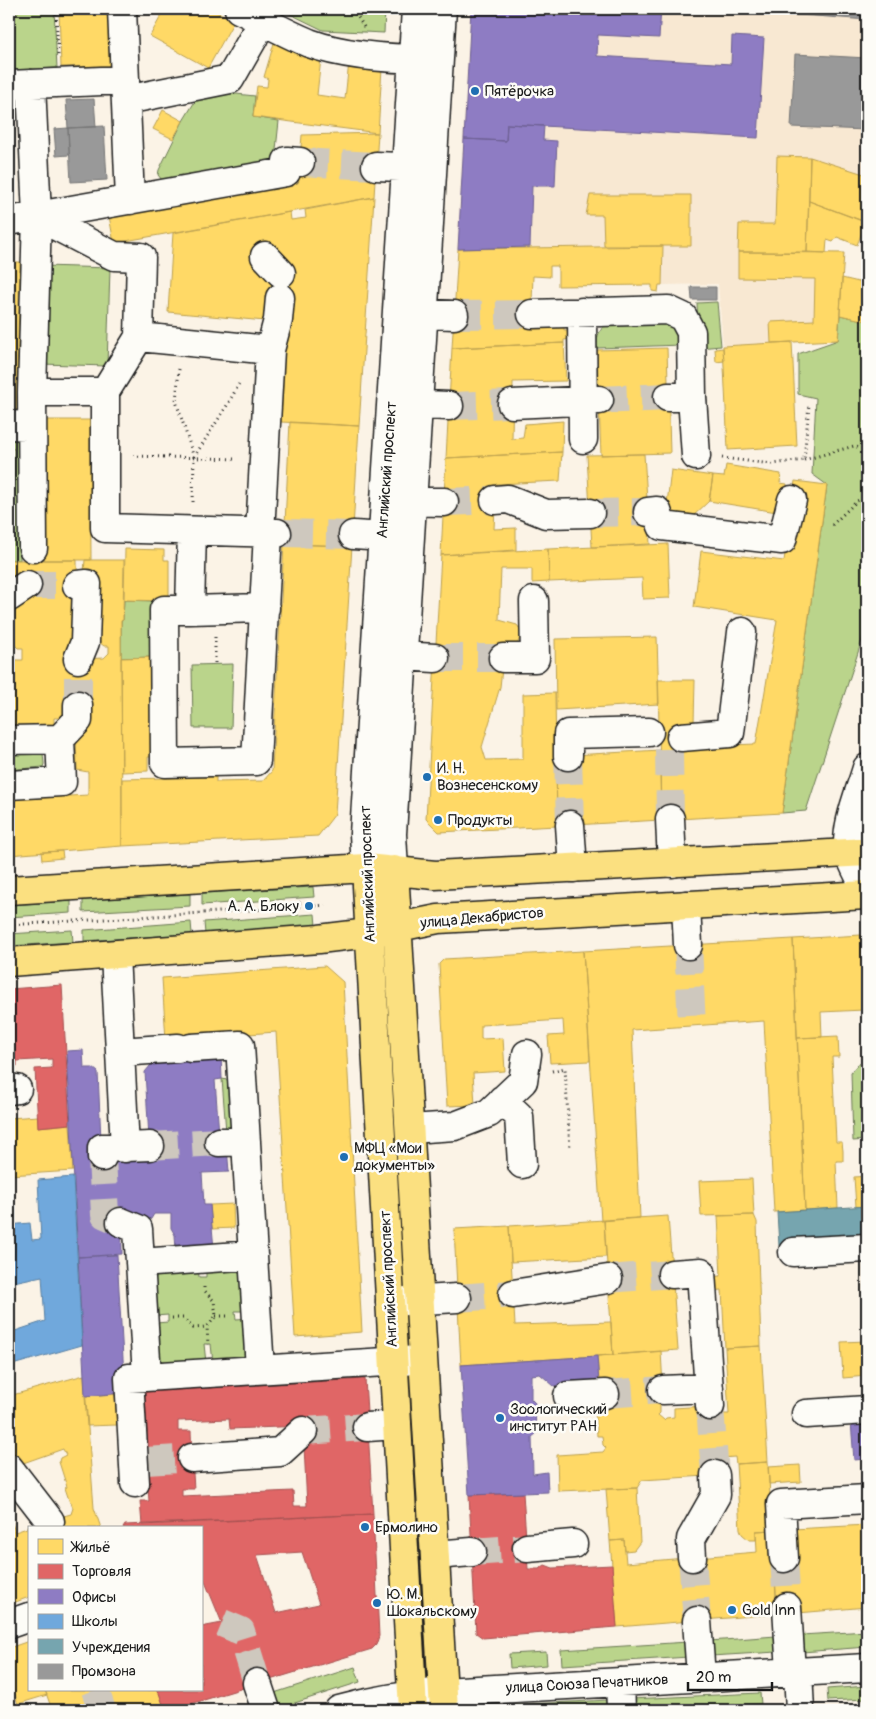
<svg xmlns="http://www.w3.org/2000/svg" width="876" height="1719" font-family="Pangolin,sans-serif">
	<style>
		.built { fill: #f8e8d2 }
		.green { fill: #bad48b; stroke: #6b7854 }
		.homes { fill: #ffd966; stroke: #bba050 }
		.shops { fill: #e06666; stroke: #a55050; fill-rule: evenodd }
		.offices { fill: #8e7cc3; stroke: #6c5f91 }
		.schools { fill: #6fa8dc; stroke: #567ea2 }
		.public { fill: #76a5af; stroke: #5b7c83 }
		.industry { fill: #999; stroke: #747474 }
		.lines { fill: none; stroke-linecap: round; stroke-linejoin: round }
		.minor-tunnel { stroke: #cec8be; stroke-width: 28; stroke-dasharray: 28 14; stroke-linecap: butt }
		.minor-casing { stroke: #1c1c1c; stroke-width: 31 }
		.major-casing { stroke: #1c1c1c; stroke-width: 31 }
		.path { stroke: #1c1c1c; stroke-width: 3; stroke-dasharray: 1 4; stroke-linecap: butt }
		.minor { stroke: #fdfcf7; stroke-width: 28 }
		.major { stroke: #fbe080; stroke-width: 28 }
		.poi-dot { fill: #1f6fb2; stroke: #fdfcf7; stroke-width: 2 }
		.labels { text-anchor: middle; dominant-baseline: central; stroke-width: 5; stroke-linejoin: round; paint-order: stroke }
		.poi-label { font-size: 15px; fill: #1c1c1c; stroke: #fdfcf7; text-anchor: start }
		.street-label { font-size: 15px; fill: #1c1c1c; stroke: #fdfcf7 }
	</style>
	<rect width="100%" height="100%" fill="#fbf3e6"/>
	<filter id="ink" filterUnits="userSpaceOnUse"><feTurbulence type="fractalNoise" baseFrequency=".02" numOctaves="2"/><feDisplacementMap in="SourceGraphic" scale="10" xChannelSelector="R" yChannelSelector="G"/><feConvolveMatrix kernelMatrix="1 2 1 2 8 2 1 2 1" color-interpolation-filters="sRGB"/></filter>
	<g filter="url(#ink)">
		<path class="built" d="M470,9H867V223L809,202L807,252L844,253L838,340L723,346L718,284L662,285L663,246L457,249Z"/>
		<path class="green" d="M21,9H54L57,68L12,70L10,20Z
			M280,9H385L384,33L323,30Z
			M217,92L255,96L253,117L279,121L275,159L272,161L167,181L162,180L158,175L159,170L183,121L194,103L200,97Z
			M44,266L110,268L107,366L41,364Z
			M717,302L721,346L699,348L697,303Z
			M840,315L867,321V625L806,811L782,813L827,485L812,474L816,398L798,394V354L838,340Z
			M674,323L681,345L597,348C597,338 597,333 605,325Z
			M9,432L20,433V560H9V526H14V449L9,448Z
			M124,600L154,601V657L121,658V621L123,620Z
			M233,664L231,728H193L192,665Z
			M9,752L43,753L44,764L43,767L9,770Z
			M313,887L314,897L202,905V893Z
			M190,894V906L83,912V900Z
			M71,901V913L9,917V905Z
			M315,914L316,926L205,934L204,922Z
			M191,922L192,934L84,941V930Z
			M72,930L73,942L9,946V934Z
			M866,1063L867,1140L853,1141L851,1072L858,1064Z
			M222,1079L227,1080L229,1084L232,1126L230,1131L226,1132Z
			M240,1265L251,1311H235L236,1319L251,1318L250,1359L213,1363L211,1344H204L206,1363L163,1362L160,1358L156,1323L168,1322V1315L155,1316L154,1275L198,1266L199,1277H206V1266Z
			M867,1631V1647L802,1652L801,1635Z
			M776,1636L777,1652L711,1656L710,1641Z
			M688,1642L689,1657L562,1665L561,1650Z
			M546,1652L547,1665L510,1668L509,1654Z
			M355,1667L360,1682L276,1709L271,1694Z
			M867,1686V1699L828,1701L827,1689Z
			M760,1693L761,1704L631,1710L630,1699Z
			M609,1700L610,1710H514L513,1705Z"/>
		<path class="homes" d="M59,9H108L110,66L61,67Z
			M165,9H212L234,21L208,68L150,36Z
			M274,43L321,58L317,95L345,99L349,62L382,68L378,133L253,117L257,86L267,87L268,79L264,77Z
			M163,110L183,121L173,139L153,129Z
			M378,133L374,197L114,243L109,216L298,183L302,135Z
			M777,156L810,157L807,252H738L739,224H775Z
			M810,157L867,175V223L809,201Z
			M590,195H691V246H604L603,215H586Z
			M374,197L359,426L281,422L287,299L265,321L168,312L173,233L290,212L291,220L306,218L305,210Z
			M809,201L866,222L857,245L837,237L833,242L827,240L826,253L807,252Z
			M663,246L662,285H659L658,292L652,291V285L558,286V266H550V277L533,276L531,327L564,326V330H571V339L564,340V343L452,348L458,249Z
			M738,252L844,253L838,340L771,343L770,322L814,320L815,279L738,278Z
			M9,262H20L16,417H9Z
			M842,278L867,284L866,321L840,315Z
			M792,342L797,446L728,450L723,346Z
			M564,343L566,381L513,382L512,439L523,438L525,424L563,421L562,452L446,458L452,348Z
			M667,348L670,453L601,455L597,350Z
			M723,348L724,361L716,362L715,349Z
			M44,420H90L91,560H44Z
			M290,422L359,426L352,546L284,544Z
			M562,452L560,481L496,484L494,529L516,528V550L441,555L446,458Z
			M644,454L650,544L592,547L587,455Z
			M726,465L781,474L780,483L787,484L783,513L709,501L713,476L724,477Z
			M671,470L713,476L709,501L691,518L666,512Z
			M795,481L827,485L782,813L661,820L658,680H695L694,723L681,747L756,744L777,620L694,607L701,551L784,561Z
			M284,544L352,546L335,814L318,836L122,846V779L216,777V782L263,781L272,771Z
			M668,544L670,598L643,599L642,578L549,582L548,549Z
			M125,549L164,550V560H169V601L124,600Z
			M548,549L549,582L532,583V569H501L499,620L517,625L522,632L517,645L504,650L500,687L482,747L486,760L523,759V694L555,693L557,826L439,832L426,819L441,555Z
			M9,560H77L78,659L104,658L109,653V646H104L99,642L84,572L85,560H124L123,620L121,621L122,846L9,855V799L30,798V793L51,792L52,797L88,795V772L77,770L76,730L89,729L90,710L67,718H54V727L9,728V660H23V648H18L14,644V605L9,589Z
			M657,637L659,704L556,710L555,639Z
			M154,657L155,757H148V771L122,772L121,658Z
			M660,750L661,820L557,826L556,756Z
			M62,851L63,858L42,860L41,852Z
			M861,935L864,1010L821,1012L822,1037L797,1038L793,939Z
			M793,939L805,1210L774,1212L764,1021L632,1030L640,1218L601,1221L583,951Z
			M583,951L590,1061L550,1063L548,1036L564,1035L563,1020L481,1025V1039L503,1038L505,1071L473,1073L475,1105L447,1106L439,964L444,959Z
			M325,966L343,982L362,1332L295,1337L276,1032L166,1040L162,978Z
			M838,1036L839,1057H832L836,1142H842L843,1151V1161H836L838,1208L805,1210L797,1038Z
			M38,1116V1127L70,1124L73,1171L9,1175V1118Z
			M867,1176V1206L856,1207L854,1177Z
			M752,1179L754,1215L701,1216L699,1181Z
			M233,1204L234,1228L212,1229L210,1205Z
			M754,1215L757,1222L761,1346L725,1348L722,1290L707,1291L706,1277L721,1276L718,1216Z
			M668,1216L678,1350L613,1355L604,1220Z
			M604,1220L606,1257L511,1262L509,1226Z
			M509,1226L515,1325L611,1322L613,1355L461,1365L454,1229Z
			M867,1341V1376L843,1378L841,1342Z
			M761,1346L768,1462L736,1464L735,1457L721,1458L722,1475L642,1480L637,1488L558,1491L557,1455L603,1452L606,1448L603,1445L602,1436H597L595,1403L599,1383L597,1356L661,1351L664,1404L660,1405V1413L658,1415L664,1420L666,1418L674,1417V1408L721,1405V1414H729L725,1348Z
			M84,1375L94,1508L101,1528H29V1597L13,1603L9,1589V1514L15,1532L27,1528V1526L71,1514L73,1508L71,1503H70L65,1488L67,1487L59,1462L60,1458L66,1455L63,1449L9,1468V1396Z
			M115,1394L117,1425L87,1426L85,1396Z
			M768,1462L772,1530L756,1531V1540H749L742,1534L740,1529L736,1464Z
			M800,1465L801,1482L769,1484L768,1467Z
			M637,1488L640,1542L634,1550L625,1551L624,1540L610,1541L606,1489Z
			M867,1525V1607L798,1613L777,1608L774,1559L793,1529Z
			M772,1530L777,1614L617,1627L610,1541L624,1540L626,1563L757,1552L756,1531Z
			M29,1641V1690H45L47,1695L18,1704L9,1676V1648Z
			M45,1690H158L165,1710H52Z"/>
		<path class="shops" d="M62,985L70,1124L38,1127L35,1069L52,1068V1059L17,1061V1066L9,1067V989Z
			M365,1379L373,1514L142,1525L140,1501H149L146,1461L134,1392ZM229,1419L230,1429L303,1426L307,1506H294L293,1491L182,1496V1489H194L192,1458L191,1431H178V1421Z
			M523,1493L528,1569H539L545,1565L553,1568L612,1565L617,1627L483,1638L476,1633L469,1495Z
			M373,1514L379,1636L376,1645L372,1649L171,1710H165L158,1690H201V1627L222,1623L201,1572V1528H123L125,1525ZM302,1552L319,1604L276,1613L257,1555Z"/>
		<path class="offices" d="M471,9H661L659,38L598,35L597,56L731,64L732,36L764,38L758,138L507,124L506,141L464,139Z
			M507,124L544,126L543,140L557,141L555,186H532L530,247L458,249L464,139L506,141Z
			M83,1050L84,1068H93L98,1072L101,1141L150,1154L145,1072L156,1059L221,1055L222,1079L215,1080L220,1148L227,1147L229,1172L202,1173L204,1205H210L214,1249L176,1250L175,1235L171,1228V1214H154L151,1219H143L121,1216L122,1254L78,1257L67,1051Z
			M117,1255L125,1393L85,1396L78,1257Z
			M597,1356L599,1383L554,1386L540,1374L531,1375V1399L535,1403L536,1434L532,1437L533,1474L547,1472L548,1492L469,1495L461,1365Z
			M867,1421V1459L854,1460L851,1422Z"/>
		<path class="schools" d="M73,1177L82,1345L9,1366V1333L45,1321L42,1276L9,1283V1225L30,1223L32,1240L41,1239L38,1180Z"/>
		<path class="public" d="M867,1206V1240L779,1246L777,1212Z"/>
		<path class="industry" d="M777,9H815V16L776,14Z
			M815,9H867V20L815,16Z
			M795,54L867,58V130L791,127Z
			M94,99L96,127L68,128L66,100Z
			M104,126L107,180L71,182L68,128Z
			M68,128L69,155L56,156L54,129Z
			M691,287H716V300H692Z"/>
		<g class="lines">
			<path class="minor-tunnel" d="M300,162L376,166
				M454,315L532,314
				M599,400L668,397
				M449,406L512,404
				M444,502L495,500
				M590,513L648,512
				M284,533L353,535
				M27,585H77
				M435,658H503
				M78,705V659
				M568,756L570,825
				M670,819L669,749L672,738L681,737
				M688,945L692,1026
				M150,1146L219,1142
				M102,1157L105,1215L121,1222
				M608,1279L672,1274
				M457,1298L513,1294
				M605,1394L663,1390
				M710,1406L715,1475
				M303,1431L367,1427
				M146,1461L192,1458
				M472,1552L527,1548
				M692,1557L697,1621
				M784,1558L787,1607
				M222,1623L241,1631L257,1683
				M95,1690L102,1710"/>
			<g class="minor-casing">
				<path id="minor" d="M122,9L130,200
					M239,9C262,20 285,33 309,43C344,56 393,59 431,59
					M31,84L37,216L32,392L33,548
					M9,85L125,80
					M126,100L230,79L254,37
					M376,166L424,168
					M37,216L114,256L141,257L139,337L270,350L260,533
					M9,221L286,172L287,161L300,162
					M265,256L281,273
					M582,312L583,439
					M405,313L454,315
					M532,314L668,310L683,317L691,332L692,397L696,456
					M270,350L278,320L280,298
					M32,392H105L139,337
					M105,392V528L277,533
					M668,397H692
					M400,404L449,406
					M512,404L599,400
					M9,425L32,426
					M495,500L508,499L546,514L590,513
					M393,501L444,502
					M648,512L657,511L662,526L782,540L792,500
					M192,531L190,610L265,608
					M353,535L401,538
					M77,585L87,584L85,642L78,659
					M9,597L27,585
					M190,610H164L165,763L256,761L268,533
					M384,655L435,658
					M503,658H535L534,601
					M681,737L730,733L742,632
					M9,740L60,739
					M568,756V734L649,732
					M867,768C860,792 844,828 849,852C852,864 862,880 867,892
					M9,785L62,782L60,739L78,720V705
					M670,819L672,863
					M570,825L573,868
					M366,868L364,834L416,9
					M394,870L392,834L442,9
					M686,905L688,945
					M115,955L125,1148
					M191,1048L240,1045L260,1369
					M120,1052L178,1048
					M9,1090L17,1089
					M502,1100L519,1116L522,1164
					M410,1129L455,1126L489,1113L523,1081L527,1054
					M219,1142L246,1141
					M102,1157V1148L150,1146
					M121,1222L138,1229L147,1376
					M793,1252L867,1248
					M140,1263L253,1255
					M672,1274L701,1272L710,1406
					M513,1294L608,1279
					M390,1302L457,1298
					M663,1390L709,1388
					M568,1396L605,1394
					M806,1414L867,1410
					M367,1427L397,1425
					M192,1458L280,1452L303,1431
					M9,1468L50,1521
					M135,1483L129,1378L418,1360
					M527,1548L573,1544
					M435,1555L472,1552
					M692,1557L691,1539L716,1495L715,1475
					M784,1558L781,1504L867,1499
					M787,1607L791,1672
					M697,1621L701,1677
					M9,1624L29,1617
					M798,1672L800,1710
					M620,1682L621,1710
					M257,1683L266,1710
					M339,1710C375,1700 406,1695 443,1692L867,1668"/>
			</g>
			<g class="major-casing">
				<path id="major" d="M366,868L413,1710
					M394,870L444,1710
					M9,890L366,868L435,875L867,852
					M9,962L319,939L369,933L438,919L867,895"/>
			</g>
			<path class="path" d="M56,9L58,56
				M353,9L364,27
				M179,369L176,401L194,458L193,503
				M133,456L237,459
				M194,457L228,404L239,384
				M722,458L772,464L804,460L809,404
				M804,460L854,446L867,451
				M832,525L857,501L867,497
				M215,637V664
				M315,906L325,905
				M9,925L299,907V903L303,902
				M552,1071L565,1068L570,1149
				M204,1287V1290L214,1301L216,1316L207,1327L208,1345
				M216,1316H228
				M172,1318H183L193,1328L207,1327"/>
			<use href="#minor" class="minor"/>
			<use href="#major" class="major"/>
		</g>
	</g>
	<g class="poi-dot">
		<circle cx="475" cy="91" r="5"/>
		<circle cx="427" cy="777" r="5"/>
		<circle cx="438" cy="820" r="5"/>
		<circle cx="309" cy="906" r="5"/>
		<circle cx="344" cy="1157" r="5"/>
		<circle cx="500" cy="1418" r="5"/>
		<circle cx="365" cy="1527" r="5"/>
		<circle cx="377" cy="1603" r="5"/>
		<circle cx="732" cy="1610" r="5"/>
	</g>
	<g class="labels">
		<g class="poi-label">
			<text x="485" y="91">Пятёрочка</text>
			<text x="437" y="768">И. Н.<tspan x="437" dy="17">Вознесенскому</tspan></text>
			<text x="448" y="820">Продукты</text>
			<text x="299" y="906" text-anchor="end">А. А. Блоку</text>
			<text x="354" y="1148">МФЦ «Мои<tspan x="354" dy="17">документы»</tspan></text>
			<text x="510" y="1409">Зоологический<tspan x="510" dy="17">институт РАН</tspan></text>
			<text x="375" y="1527">Ермолино</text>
			<text x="387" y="1594">Ю. М.<tspan x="387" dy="17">Шокальскому</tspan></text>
			<text x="742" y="1610">Gold Inn</text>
		</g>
		<g class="street-label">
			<text transform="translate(387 470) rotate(-86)">Английский проспект</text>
			<text transform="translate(368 874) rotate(-92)">Английский проспект</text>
			<text transform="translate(482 918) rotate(-5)">улица Декабристов</text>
			<text transform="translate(389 1279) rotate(-93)">Английский проспект</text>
			<text transform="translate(587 1684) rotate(-3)">улица Союза Печатников</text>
		</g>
	</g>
	<rect width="876" height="1719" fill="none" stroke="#fdfcf7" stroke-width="30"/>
	<rect x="15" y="15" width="846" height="1689" fill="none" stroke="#1c1c1c" stroke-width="2" filter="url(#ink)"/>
	<rect x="28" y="1526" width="175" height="165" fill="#fdfcf7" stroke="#a3a29f"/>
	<rect x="38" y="1539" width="25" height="15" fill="#ffd966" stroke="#a3a29f"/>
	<text x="72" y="1552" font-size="15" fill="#1c1c1c">Жильё</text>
	<rect x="38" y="1564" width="25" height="15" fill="#e06666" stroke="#a3a29f"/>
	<text x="72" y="1576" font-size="15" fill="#1c1c1c">Торговля</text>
	<rect x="38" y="1589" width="25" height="15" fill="#8e7cc3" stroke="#a3a29f"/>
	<text x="72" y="1602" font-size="15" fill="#1c1c1c">Офисы</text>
	<rect x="38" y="1614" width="25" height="15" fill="#6fa8dc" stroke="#a3a29f"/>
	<text x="72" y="1626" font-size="15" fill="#1c1c1c">Школы</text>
	<rect x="38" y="1639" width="25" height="15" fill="#76a5af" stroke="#a3a29f"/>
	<text x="72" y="1652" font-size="15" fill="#1c1c1c">Учреждения</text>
	<rect x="38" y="1664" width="25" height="15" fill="#999999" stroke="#a3a29f"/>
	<text x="72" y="1676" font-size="15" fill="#1c1c1c">Промзона</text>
	<path d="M688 1682v8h84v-8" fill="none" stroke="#1c1c1c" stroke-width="2.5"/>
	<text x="696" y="1682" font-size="15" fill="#1c1c1c" stroke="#fdfcf7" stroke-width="4" paint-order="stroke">20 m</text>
</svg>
